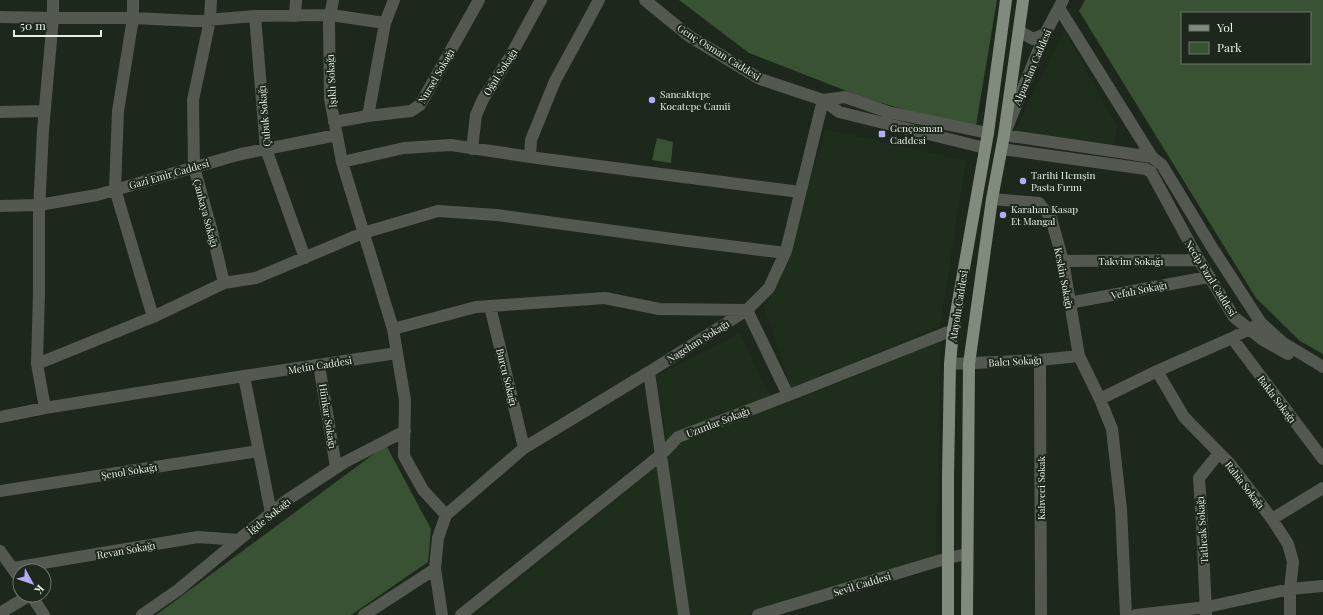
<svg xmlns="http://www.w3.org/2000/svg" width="1323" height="615" font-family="'Playfair Display',serif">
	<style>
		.built { fill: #1f2e1c }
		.green { fill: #395233; fill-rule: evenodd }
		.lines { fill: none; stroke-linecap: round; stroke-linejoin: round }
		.minor { stroke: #535851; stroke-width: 12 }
		.major { stroke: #808b7d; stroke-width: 12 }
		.poi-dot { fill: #b5acf8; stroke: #1d271b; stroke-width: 1.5 }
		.labels { text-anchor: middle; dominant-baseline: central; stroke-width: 4; stroke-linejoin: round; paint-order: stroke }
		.street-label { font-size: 10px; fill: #e7eee6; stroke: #1d271b }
		.poi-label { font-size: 10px; fill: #e7eee6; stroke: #1d271b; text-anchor: start }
	</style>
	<rect width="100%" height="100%" fill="#1d271b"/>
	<path class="built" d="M1064,30L1117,126L1113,146L1014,132Z
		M825,129L966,161L940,326L791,388L764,306L780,282Z
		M740,333L776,408L941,341L936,556L744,615H474L670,456L656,376Z"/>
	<path class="green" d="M679,0H997L975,131L862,97L749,53Z
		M1085,0H1323V354L1300,341L1256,298L1079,11ZM1182,13H1310V63H1182Z
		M657,138L673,142L671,163L652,160Z
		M386,445L431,529L428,562L351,615H156Z"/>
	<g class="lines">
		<path class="minor" d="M53,0V18H133L195,21L255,16L331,15L385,23L368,116L334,122
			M133,0V18L118,111L115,189L153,317
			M211,0L210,20L193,100L194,167L211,228L224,283
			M333,0L329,22L330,99L342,162
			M645,0L689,36L760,79L823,100L839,112L985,148
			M1063,0L1045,34L1004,135L1152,157
			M1059,8L1152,157L1162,165L1213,249L1261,323L1282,342L1323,367
			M255,16L266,149L305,258
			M295,16L296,0
			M0,17L53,18L43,130L39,211V292L37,364
			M385,23L394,0
			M1019,31L1033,39L1045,34
			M823,100L845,97L888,112L988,133
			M0,112L45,111
			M368,116L411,111L420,105L479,0
			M472,149L476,115L483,99L510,57L541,0
			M1002,149L1146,169L1151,172L1199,260L1234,317L1263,340L1288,354
			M530,157L531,140L555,81L599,0
			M992,199L1039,203L1051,218L1063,261L1079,356L1100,399
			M0,206L39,205L97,195L241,154L337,135
			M1063,261L1199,260
			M1069,303L1208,277
			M490,306L524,448
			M393,329L342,162L404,148L451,145L537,158L800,192
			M1232,338L1323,459
			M1040,360L1041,615
			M950,364L1040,360L1079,356
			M319,365L336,467
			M1157,371L1184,417L1230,464L1272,519L1288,544L1293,562L1290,589V615
			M649,372L747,310
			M244,376L397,353
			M788,395L747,310L769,288L786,251L823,100
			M0,417L45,408
			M0,491L258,451
			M271,513L244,376L45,408L37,364L153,317L224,283L256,278L363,233L438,211L497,215L680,240L785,253
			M446,515L423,490L404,456L405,400L393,329L476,307L605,298L659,309L747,310
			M1272,519L1323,488
			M0,551L20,579
			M13,568L198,537L239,540
			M435,569L438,538L446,515L524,448L649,372L684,615
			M31,595L44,615
			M0,613L30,595
			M1206,614L1202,524L1199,478L1219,453
			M142,615L178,590L287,500L345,462L405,431
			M364,615L435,569L442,615
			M461,615L662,454L678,437L797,392L953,330
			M758,615L948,558L967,554
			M1126,615L1121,509L1112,429L1100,399L1157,371L1232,338L1255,326
			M1136,615L1207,607L1290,589L1323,586"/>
		<path class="major" d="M948,615V477L950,364L953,330L988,133L1006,0
			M967,615L969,364L992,199L1004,135L1023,0"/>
	</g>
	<g class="poi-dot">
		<circle cx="652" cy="100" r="4"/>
		<rect x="878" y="130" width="8" height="8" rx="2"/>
		<circle cx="1023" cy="181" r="4"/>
		<circle cx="1003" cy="215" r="4"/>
	</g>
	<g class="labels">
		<g class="street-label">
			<text transform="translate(719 52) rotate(32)">Genç Osman Caddesi</text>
			<text transform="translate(1032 67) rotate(-67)">Alparslan Caddesi</text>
			<text transform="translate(500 72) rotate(-57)">Oğul Sokağı</text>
			<text transform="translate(436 76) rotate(-60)">Nursel Sokağı</text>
			<text transform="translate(331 81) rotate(-93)">Işıklı Sokağı</text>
			<text transform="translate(264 116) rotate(-95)">Çubuk Sokağı</text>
			<text transform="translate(169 174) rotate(-16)">Gazi Emir Caddesi</text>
			<text transform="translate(206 213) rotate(75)">Çankaya Sokağı</text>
			<text x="1131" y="261">Takvim Sokağı</text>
			<text transform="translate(1064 278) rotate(79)">Keskin Sokağı</text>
			<text transform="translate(1211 278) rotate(58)">Necip Fazıl Caddesi</text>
			<text transform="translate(1139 290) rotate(-11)">Vefalı Sokağı</text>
			<text transform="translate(958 306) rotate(-81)">Atayolu Caddesi</text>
			<text transform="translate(698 341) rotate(-32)">Nagehan Sokağı</text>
			<text transform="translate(1015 361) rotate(-3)">Balcı Sokağı</text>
			<text transform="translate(320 365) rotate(-9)">Metin Caddesi</text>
			<text transform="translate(507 377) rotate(76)">Burcu Sokağı</text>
			<text transform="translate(1277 399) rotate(53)">Bakla Sokağı</text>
			<text transform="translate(328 416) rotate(81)">Hünkar Sokağı</text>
			<text transform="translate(718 422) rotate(-21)">Uzunlar Sokağı</text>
			<text transform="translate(129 471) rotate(-9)">Şenol Sokağı</text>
			<text transform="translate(1245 485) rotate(52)">Rabia Sokağı</text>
			<text transform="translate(1041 488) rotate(-90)">Kahveci Sokak</text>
			<text transform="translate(269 516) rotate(-39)">İğde Sokağı</text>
			<text transform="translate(1202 530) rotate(-94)">Tatlıcak Sokağı</text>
			<text transform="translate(126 550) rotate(-10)">Revan Sokağı</text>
			<text transform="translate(862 584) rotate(-17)">Sevil Caddesi</text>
		</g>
		<g class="poi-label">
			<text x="660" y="94">Sancaktepe<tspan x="660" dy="12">Kocatepe Camii</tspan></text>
			<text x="890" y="128">Gençosman<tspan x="890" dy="12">Caddesi</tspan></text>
			<text x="1031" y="175">Tarihi Hemşin<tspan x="1031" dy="12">Pasta Fırını</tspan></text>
			<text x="1011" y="209">Karahan Kasap<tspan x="1011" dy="12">Et Mangal</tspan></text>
		</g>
	</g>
	<rect x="1181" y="12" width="130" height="52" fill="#1d271b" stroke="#6e776c"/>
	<rect x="1189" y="25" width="20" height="6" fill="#808b7d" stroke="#6e776c"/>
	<text x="1217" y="32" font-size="12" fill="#e7eee6">Yol</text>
	<rect x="1189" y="42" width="20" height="12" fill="#395233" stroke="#6e776c"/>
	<text x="1217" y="52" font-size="12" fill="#e7eee6">Park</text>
	<g transform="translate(32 583) rotate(130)"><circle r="19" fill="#1d271b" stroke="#6e776c"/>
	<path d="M0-3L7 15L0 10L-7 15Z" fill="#b5acf8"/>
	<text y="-6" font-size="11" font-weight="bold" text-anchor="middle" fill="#e7eee6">K</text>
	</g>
	<path d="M14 30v6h87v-6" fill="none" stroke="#e7eee6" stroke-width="2"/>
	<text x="20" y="30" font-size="12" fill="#e7eee6" stroke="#1d271b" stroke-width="3" paint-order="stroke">50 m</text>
</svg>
